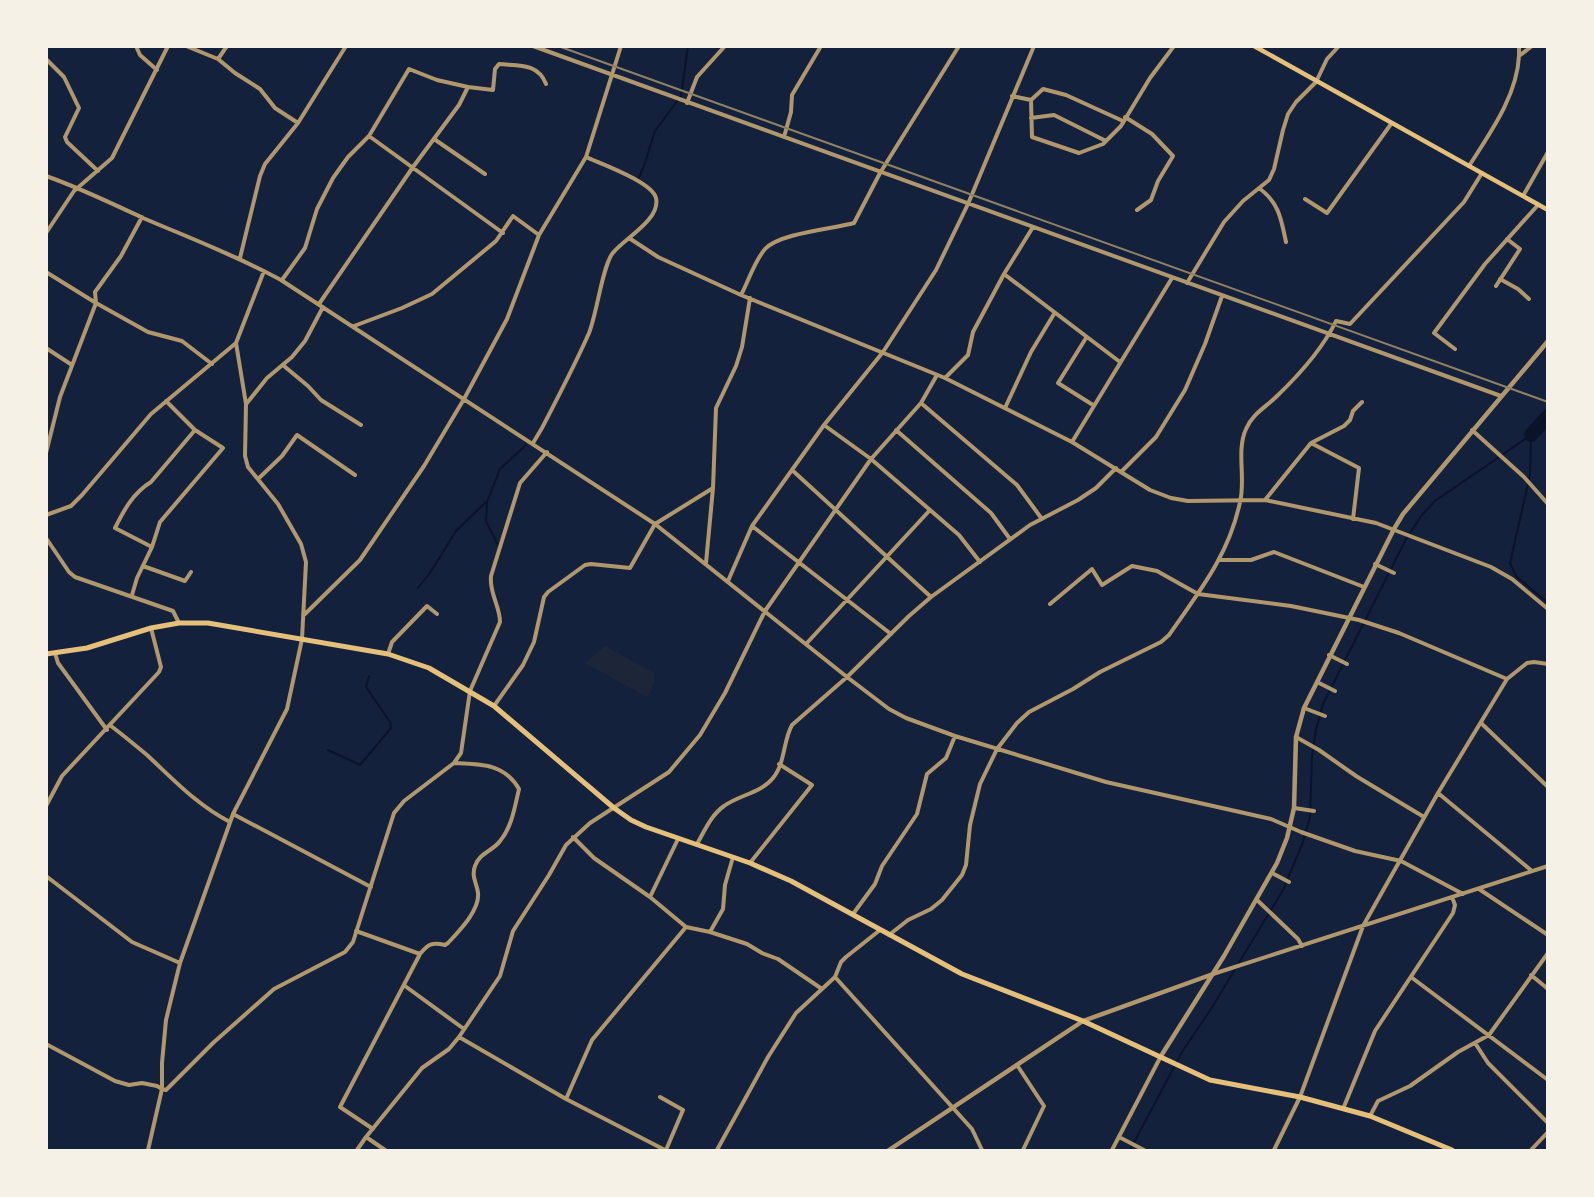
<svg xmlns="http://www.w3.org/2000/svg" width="1594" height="1197" font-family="Cabin,sans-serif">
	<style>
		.green { fill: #1d2539 }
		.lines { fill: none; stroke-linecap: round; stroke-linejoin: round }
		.stream { stroke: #0b132b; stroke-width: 2 }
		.river { stroke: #0b132b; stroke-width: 14 }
		.minor { stroke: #b1986c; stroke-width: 4 }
		.tertiary { stroke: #b1986c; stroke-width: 4.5 }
		.secondary { stroke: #e5c07b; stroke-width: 4.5 }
		.primary { stroke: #e5c07b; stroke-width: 5 }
		.rail { stroke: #918062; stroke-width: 2 }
	</style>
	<rect width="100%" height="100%" fill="#14213d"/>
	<path class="green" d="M605,646L654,673V684L647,697L585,663Z"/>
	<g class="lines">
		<path class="stream" d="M638,179L644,166L655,131L681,96L688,46
			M1531,435L1530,475L1510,563L1516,576L1548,603
			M498,545L486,521L487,502L500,469L526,445
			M418,588L430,573L456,531L486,502
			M328,750L360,765L391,728L390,722L366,687L369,676
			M1130,1150L1182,1052L1211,1009L1283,890L1303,842L1310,817L1312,756L1316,730L1323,704L1406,539L1422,515L1435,501L1531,435"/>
		<path class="river" d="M1531,435L1548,416"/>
		<path class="minor" d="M136,46L140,55L157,70
			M186,46L218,59L235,73L260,89L275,108L298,123
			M533,46L1501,396
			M1519,46V55
			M46,59L64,77L79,108L65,137L67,142L98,171
			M218,59L227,46
			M468,87L493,90L495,69L499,64C519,66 538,63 546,84
			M1012,96L1031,100L1043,89L1066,95L1123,121
			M1031,100L1032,137L1079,153L1103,144L1121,126L1150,78L1174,46
			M687,103L697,77L725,46
			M1125,117L1152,134L1173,156L1158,181L1151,200L1137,210
			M1031,118L1054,115L1106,141
			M369,136L503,233
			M784,137L791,112L792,95L821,46
			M434,139L485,174
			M1469,166C1490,133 1517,96 1519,56L1532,46
			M46,176C80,188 111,203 143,218C190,238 237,256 281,280L655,524L847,677L889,709L906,718L955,736L1106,782L1271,819L1301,832L1355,851L1401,861L1463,894
			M1259,188C1279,203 1281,218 1286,242
			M1523,196L1548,152
			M1305,199L1327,213L1391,124
			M46,233L74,191L112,158L168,46
			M629,238L658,257L741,295L945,378L1072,442L1150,490L1171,498L1188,501L1265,500L1376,523L1491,567L1512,579L1548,609
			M240,258L260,176L265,164L298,123L346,46
			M46,272L96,303L148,332L182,341L212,364
			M1004,274L1033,227
			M1500,279L1518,289L1529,299
			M282,280L305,248L317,209L333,178L348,157L369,136L409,69L437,80L468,87L459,105L413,167L319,304
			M1187,283L1224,222L1243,201L1269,180L1274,169L1283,130L1288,114L1296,102L1316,82L1327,59L1339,46
			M1496,286L1520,249L1507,239
			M741,295C749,280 754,262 765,249C780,233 832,229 854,223L880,173L959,46
			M354,326L402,308L432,294L496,241L513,216L539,235
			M1086,338L1058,383L1093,405
			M46,348L72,365
			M1455,349L1434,333L1485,264L1538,205
			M284,366L308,386L321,400L361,425
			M945,378L968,355L973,332L1004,274L1120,362
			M166,401L195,430
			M247,403L267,378L292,357L305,341L323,307
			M921,403L1017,485L1042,519
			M1005,408L1031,352L1054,314
			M824,425L871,459L959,535L980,562
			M896,430L991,513L1010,539
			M1472,430L1524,477L1548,504
			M1072,442L1172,278
			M533,443L542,428C558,397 575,365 589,333C597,313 602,269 612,254C623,239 661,220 656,198C652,182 601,164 586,157
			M1311,443L1359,468L1353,519
			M46,453L60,397L96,303L95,292L121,256L142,217
			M792,470L931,597
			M1122,471L1156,437L1185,390L1205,344L1222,296
			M258,479L282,456L297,435L355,475
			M1265,500L1311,443L1344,426L1350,420L1353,411L1362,402
			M46,515L71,506L82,495L151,414L236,343L264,271
			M752,526L891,634
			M46,538L69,572L75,577L173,611L179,623
			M1219,560H1251L1274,552L1364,587
			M706,563L713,488L716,408L736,366L742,347L750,298
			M1375,564L1394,573
			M143,566L185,581L191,572
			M728,581L752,526L824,425L883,352L936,270L968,204L1034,46
			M132,595L137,578L152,547L160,522L223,448L195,430L151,482C133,493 124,510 115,528L152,547
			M1050,604L1092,569L1102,585L1132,566L1157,571L1198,594L1291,606L1359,620L1399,633L1507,679
			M305,614L360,560L424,466L464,399L507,319L539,235L586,157L621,46
			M806,644L930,510
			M55,653L58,663L107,730
			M388,654L392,642L427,606L437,614
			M1329,655L1347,664
			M1317,682L1335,691
			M494,706L523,665L534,642L544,597L548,592L585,565L591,564L630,568L655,524L713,488
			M1304,708L1325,716
			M1481,723L1548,787
			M111,726C123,735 135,745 147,755C174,780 197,805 230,822
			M1296,737L1319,750L1356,776L1424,817
			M1438,793L1532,871
			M46,806L62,776L159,672L161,667L151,628
			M1294,808L1314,811
			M233,814L371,887
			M573,837L594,858L650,897L686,927L710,932L747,944L762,953L778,959L822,989
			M697,844C704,832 711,815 724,806C739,795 761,793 773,778C785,764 783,741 792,725L847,677L909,616L931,597L1030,525L1078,500L1096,488L1116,468
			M750,863L812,785L779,764
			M1272,873L1289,882
			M46,876L132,942L180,963
			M1479,889L1548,935
			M650,897L678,839
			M1257,900L1298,939L1302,946
			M853,914L875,884L882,866L917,814L927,774L946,758L955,736
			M356,931L420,954
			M710,932L723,909L725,885L733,857
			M889,935L908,920L931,909L942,900L962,875L966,865L970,825L980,784L997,749L1017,723L1029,712L1073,689L1100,672L1161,642L1169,635C1199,592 1229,555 1240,502C1246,479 1236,451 1246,429C1252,414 1266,407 1277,396C1300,374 1322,350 1336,321L1350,324L1464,202L1482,173
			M1213,974L1548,866
			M1531,975L1548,989
			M835,977L972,1129L982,1150
			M1411,977L1548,1080
			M405,986L464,1029
			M459,1037L566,1099L665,1150
			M1475,1043L1488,1063L1548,1123
			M46,1044L115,1081L129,1085L142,1083L157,1086L162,1089
			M1017,1065L1044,1106L1023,1150
			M162,1089L166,1090L213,1043L274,989L345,952L353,942L394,813L404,801L454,763L461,753L470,691L500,622C500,606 489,593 491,576L520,483L547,452
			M660,1097L683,1110L666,1150
			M566,1099L592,1040L686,927
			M1343,1109L1375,1031L1453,913L1455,905L1452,897
			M1370,1116L1378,1101L1410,1086L1458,1052L1489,1035L1548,953
			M373,1129L340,1107L420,954C428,944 432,942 445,945L448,943C459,931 480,910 478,893C477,883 471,877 475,866C479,853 493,851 500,841C512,827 515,806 519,789C504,763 480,764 454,763
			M366,1137L385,1150
			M1119,1137L1144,1150
			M148,1150L162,1089V1063L166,1020L180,963L233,814L287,709L302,639L306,562L301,544L278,504L248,467L245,456L246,404L236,343
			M357,1150L366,1137L422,1068L449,1049L459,1037L500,976L513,931L549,875L566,845L590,823L669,772L700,735L725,693L765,611L871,459L921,403L937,375
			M717,1150L768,1057L796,1013L835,977L841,962L846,957L880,930
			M1112,1150L1161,1056
			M1274,1150L1300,1097L1363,926L1438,793L1507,679L1527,663L1534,662L1548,664
			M1531,1150L1548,1132"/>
		<path class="tertiary" d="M1161,1056L1224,956L1277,863L1287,838L1294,808L1296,737L1304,708L1394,529L1403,514L1548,341
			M889,1150L1083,1021L1213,974"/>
		<path class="secondary" d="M1254,46L1548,210"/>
		<path class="primary" d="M46,654L87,648L151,628L179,623H208L388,654L429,668L494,706L614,808L631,820L646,827L750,863L791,881L962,974L1083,1021L1210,1080L1300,1097L1370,1116L1452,1150"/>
		<path class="rail" d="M558,46L1548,402"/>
	</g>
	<rect width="1594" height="1197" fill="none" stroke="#f6f1e7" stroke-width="96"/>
</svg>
